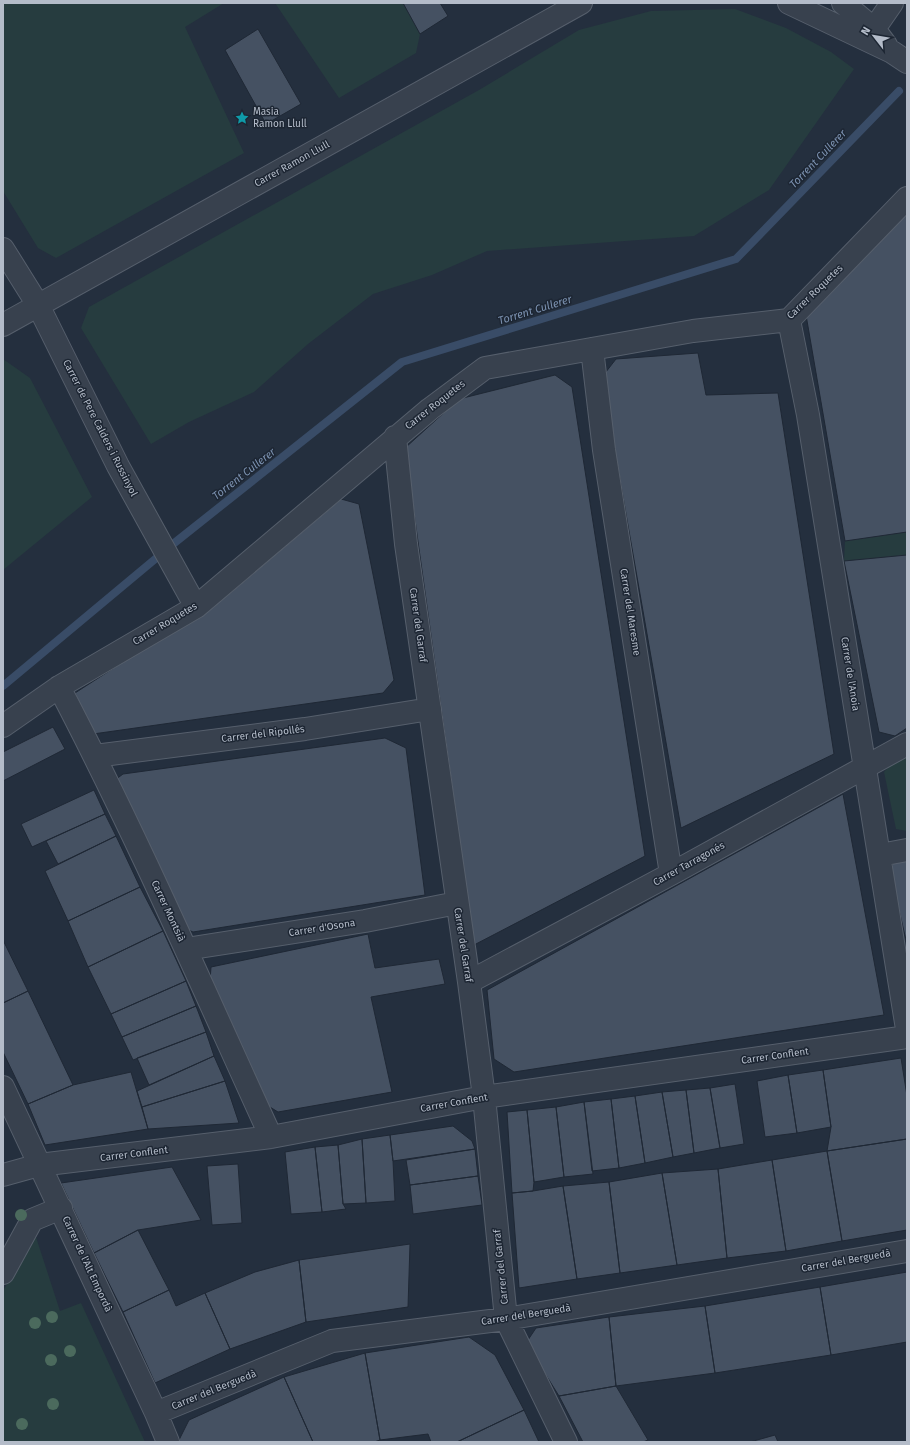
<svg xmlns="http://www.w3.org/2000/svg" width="910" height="1445" font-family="'Fira Sans',sans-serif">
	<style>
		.green { fill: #263c3f }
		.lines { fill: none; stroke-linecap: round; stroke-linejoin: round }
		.stream { stroke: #394c67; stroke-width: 8 }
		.building { fill: #455162; stroke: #1f2835 }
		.minor-casing { stroke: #565f6c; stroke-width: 24 }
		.minor { stroke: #38414e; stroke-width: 22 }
		.tree { fill: #4b6a5d }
		.labels { text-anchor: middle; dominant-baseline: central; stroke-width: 3; stroke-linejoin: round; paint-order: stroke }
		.poi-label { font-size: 10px; fill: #b4bcc9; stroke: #1d2633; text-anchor: start }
		.street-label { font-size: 10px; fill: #b4bcc9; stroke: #1d2633 }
		.water-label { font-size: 11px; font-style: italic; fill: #7c92b1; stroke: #1d2633 }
	</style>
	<rect width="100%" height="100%" fill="#242f3e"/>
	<path class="green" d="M3,3H224L185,27L244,153L56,258L38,248L3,191Z
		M275,3H403L420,34L416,53L339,98Z
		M735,9L786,28L831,52L854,69L769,190L694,236L487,251L432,275L373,294L308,344L254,392L189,422L151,444L81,328L89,307L479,90L579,30L651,11Z
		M3,359L30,378L92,497L3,570Z
		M907,532V555L844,561L845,541Z
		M907,751V831L896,829L884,772L901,754Z
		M35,1234L60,1311L81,1303L145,1442H3V1291Z"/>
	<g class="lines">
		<path class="stream" d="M168,548L402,362L736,259L899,91
			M3,686L160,555"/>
	</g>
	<path class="building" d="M403,3H440L448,16L420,34Z
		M258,29L301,104L266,124L225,50Z
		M907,214V532L845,541L806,315Z
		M698,353L706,395L778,393L834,754L681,828L602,377L616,359Z
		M555,375L572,387L645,856L474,945L405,448L459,399Z
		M341,499L359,504L394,680L383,693L93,734L75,693L230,593Z
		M907,555V728L895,736L879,732L844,561Z
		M53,727L65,749L3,781V752Z
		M385,738L406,748L425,895L193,932L180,926L115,780L123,774Z
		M94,790L105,814L32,847L21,824Z
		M843,794L884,1015L514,1072L494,1059L487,990Z
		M105,814L116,836L58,864L46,841Z
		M116,836L140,887L68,921L45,871Z
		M907,857V944L890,872L894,859Z
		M140,887L163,931L88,967L68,921Z
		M163,931L186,981L111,1014L88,967Z
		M368,934L375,968L439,959L445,984L371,997L392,1092L278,1112L265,1104L210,981L211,967Z
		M3,940L28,991L3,1003Z
		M186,981L196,1006L122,1037L111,1014Z
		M28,991L73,1085L28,1104L3,1052V1003Z
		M196,1006L206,1032L133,1060L122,1037Z
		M206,1032L214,1056L149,1085L137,1058Z
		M214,1056L225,1081L142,1107L137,1091Z
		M901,1058L907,1096V1139L827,1151L831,1127L823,1070Z
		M823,1070L831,1127L797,1133L788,1075Z
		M131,1072L148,1129L45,1145L28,1104L73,1085Z
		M788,1075L797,1133L765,1137L757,1081Z
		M225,1081L239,1123L148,1129L142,1107Z
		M735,1084L744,1144L720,1148L710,1088Z
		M710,1088L720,1148L694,1153L686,1090Z
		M686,1090L694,1153L673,1157L662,1092Z
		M662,1092L673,1157L645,1163L635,1096Z
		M635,1096L645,1163L619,1168L611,1099Z
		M611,1099L619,1168L592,1171L584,1102Z
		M584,1102L593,1174L564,1177L556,1107Z
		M556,1107L564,1177L534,1182L527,1110Z
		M527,1110L534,1182L533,1191L512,1193L507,1112Z
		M453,1126L472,1141L475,1149L393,1161L390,1135Z
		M390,1135L393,1161L395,1201L366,1203L362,1139Z
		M362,1139L366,1203L343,1204L338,1145Z
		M907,1139V1230L842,1241L827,1151Z
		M338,1145L343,1204L346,1209L322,1212L315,1147Z
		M315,1147L322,1212L291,1214L285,1152Z
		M475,1149L478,1176L410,1185L406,1160Z
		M827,1151L842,1241L786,1251L772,1160Z
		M772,1160L786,1251L727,1258L718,1169Z
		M238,1164L242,1223L212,1225L207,1166Z
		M172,1167L201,1220L138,1230L94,1253L61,1183Z
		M718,1169L727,1258L677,1265L662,1173Z
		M662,1173L677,1265L620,1273L609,1182Z
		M478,1176L482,1205L413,1214L410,1185Z
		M609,1182L620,1273L577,1279L563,1186Z
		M563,1186L577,1279L519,1288L512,1193L533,1191Z
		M138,1230L169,1290L123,1312L94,1253Z
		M410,1244L408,1307L306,1322L299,1260Z
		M299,1260L306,1322L230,1349L205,1293L255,1272Z
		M907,1272V1342L831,1355L820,1287Z
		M820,1287L831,1355L715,1373L705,1306Z
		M169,1290L176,1306L205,1293L230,1349L155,1383L123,1312Z
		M705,1306L715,1373L616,1386L609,1317Z
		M609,1317L616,1386L559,1396L526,1343L536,1328Z
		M469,1337L495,1355L524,1410L457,1442H431L428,1434L380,1440L365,1353Z
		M365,1353L380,1440L374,1442H313L284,1377Z
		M284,1377L313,1442H178L189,1420Z
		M616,1386L648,1440L643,1442H583L559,1396Z
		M524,1410L539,1442H457Z
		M775,1435L778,1442H750Z"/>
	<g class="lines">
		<g class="minor-casing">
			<path id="minor" d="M789,3L892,52L907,62
				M843,3L874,29L886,45
				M874,29L892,3
				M3,249L38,305L118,466L196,607
				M789,320L808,415L907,1029
				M3,325L581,3
				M592,349L604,450L671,874
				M395,437L406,544L469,982L484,1097L506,1319L566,1442
				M59,687C136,834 202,986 271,1137
				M3,726L59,687L196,607L430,409L485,368L693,331L789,320L907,198
				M95,756L305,729L430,709
				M880,855L907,850
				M186,949L365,921L457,903
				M469,982L671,874L907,744
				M3,1087L156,1413L168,1442
				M3,1175L39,1165L271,1137L484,1097L907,1037
				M3,1273L32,1220L61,1208
				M156,1413L332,1341L506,1319L907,1251"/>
		</g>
		<use href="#minor" class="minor"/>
	</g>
	<g class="tree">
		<circle cx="21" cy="1215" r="6"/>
		<circle cx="52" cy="1317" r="6"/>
		<circle cx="35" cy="1323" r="6"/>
		<circle cx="70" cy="1351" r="6"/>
		<circle cx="51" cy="1360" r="6"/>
		<circle cx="53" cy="1404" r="6"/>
		<circle cx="22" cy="1424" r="6"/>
	</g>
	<defs>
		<g id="sight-bare" transform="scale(1.08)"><path d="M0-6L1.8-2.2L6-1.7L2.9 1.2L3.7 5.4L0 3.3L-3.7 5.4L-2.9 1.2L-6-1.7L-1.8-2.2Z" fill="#0f9aa8" stroke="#1d2633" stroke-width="2.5" paint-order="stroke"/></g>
	</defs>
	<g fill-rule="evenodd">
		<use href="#sight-bare" x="242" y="118"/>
	</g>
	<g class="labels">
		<g class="poi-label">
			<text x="253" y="112">Masia<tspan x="253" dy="12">Ramon Llull</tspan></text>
		</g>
		<g class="street-label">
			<text transform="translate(292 164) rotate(-29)">Carrer Ramon Llull</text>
			<text transform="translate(815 292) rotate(-44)">Carrer Roquetes</text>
			<text transform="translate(435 405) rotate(-38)">Carrer Roquetes</text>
			<text transform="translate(100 428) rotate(63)">Carrer de Pere Calders i Russinyol</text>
			<text transform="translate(630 612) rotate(81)">Carrer del Maresme</text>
			<text transform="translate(165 624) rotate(-31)">Carrer Roquetes</text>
			<text transform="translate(418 625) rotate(82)">Carrer del Garraf</text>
			<text transform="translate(850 674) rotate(81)">Carrer de l'Anoia</text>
			<text transform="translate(263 734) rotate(-7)">Carrer del Ripollés</text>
			<text transform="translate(689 864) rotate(-29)">Carrer Tarragonés</text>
			<text transform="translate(168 911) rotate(65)">Carrer Montsià</text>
			<text transform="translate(322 928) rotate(-9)">Carrer d'Osona</text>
			<text transform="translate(463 945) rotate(81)">Carrer del Garraf</text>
			<text transform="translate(775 1056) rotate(-8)">Carrer Conflent</text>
			<text transform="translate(454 1103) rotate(-10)">Carrer Conflent</text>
			<text transform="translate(134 1154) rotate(-7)">Carrer Conflent</text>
			<text transform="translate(846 1261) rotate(-10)">Carrer del Berguedà</text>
			<text transform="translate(87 1264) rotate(65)">Carrer de l'Alt Empordà</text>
			<text transform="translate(501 1267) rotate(-96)">Carrer del Garraf</text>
			<text transform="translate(526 1315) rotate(-9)">Carrer del Berguedà</text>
			<text transform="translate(214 1390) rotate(-22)">Carrer del Berguedà</text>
		</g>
		<g class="water-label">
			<text transform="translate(818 159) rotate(-46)">Torrent Cullerer</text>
			<text transform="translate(535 310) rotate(-17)">Torrent Cullerer</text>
			<text transform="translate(244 474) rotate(-38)">Torrent Cullerer</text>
		</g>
	</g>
	<rect width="910" height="1445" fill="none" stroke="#b4bcc9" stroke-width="8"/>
	<g transform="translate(874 36) rotate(301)" stroke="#1d2633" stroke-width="3" paint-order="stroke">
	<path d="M0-3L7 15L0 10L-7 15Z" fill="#b4bcc9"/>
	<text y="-6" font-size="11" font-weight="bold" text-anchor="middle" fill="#b4bcc9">N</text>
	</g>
</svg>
